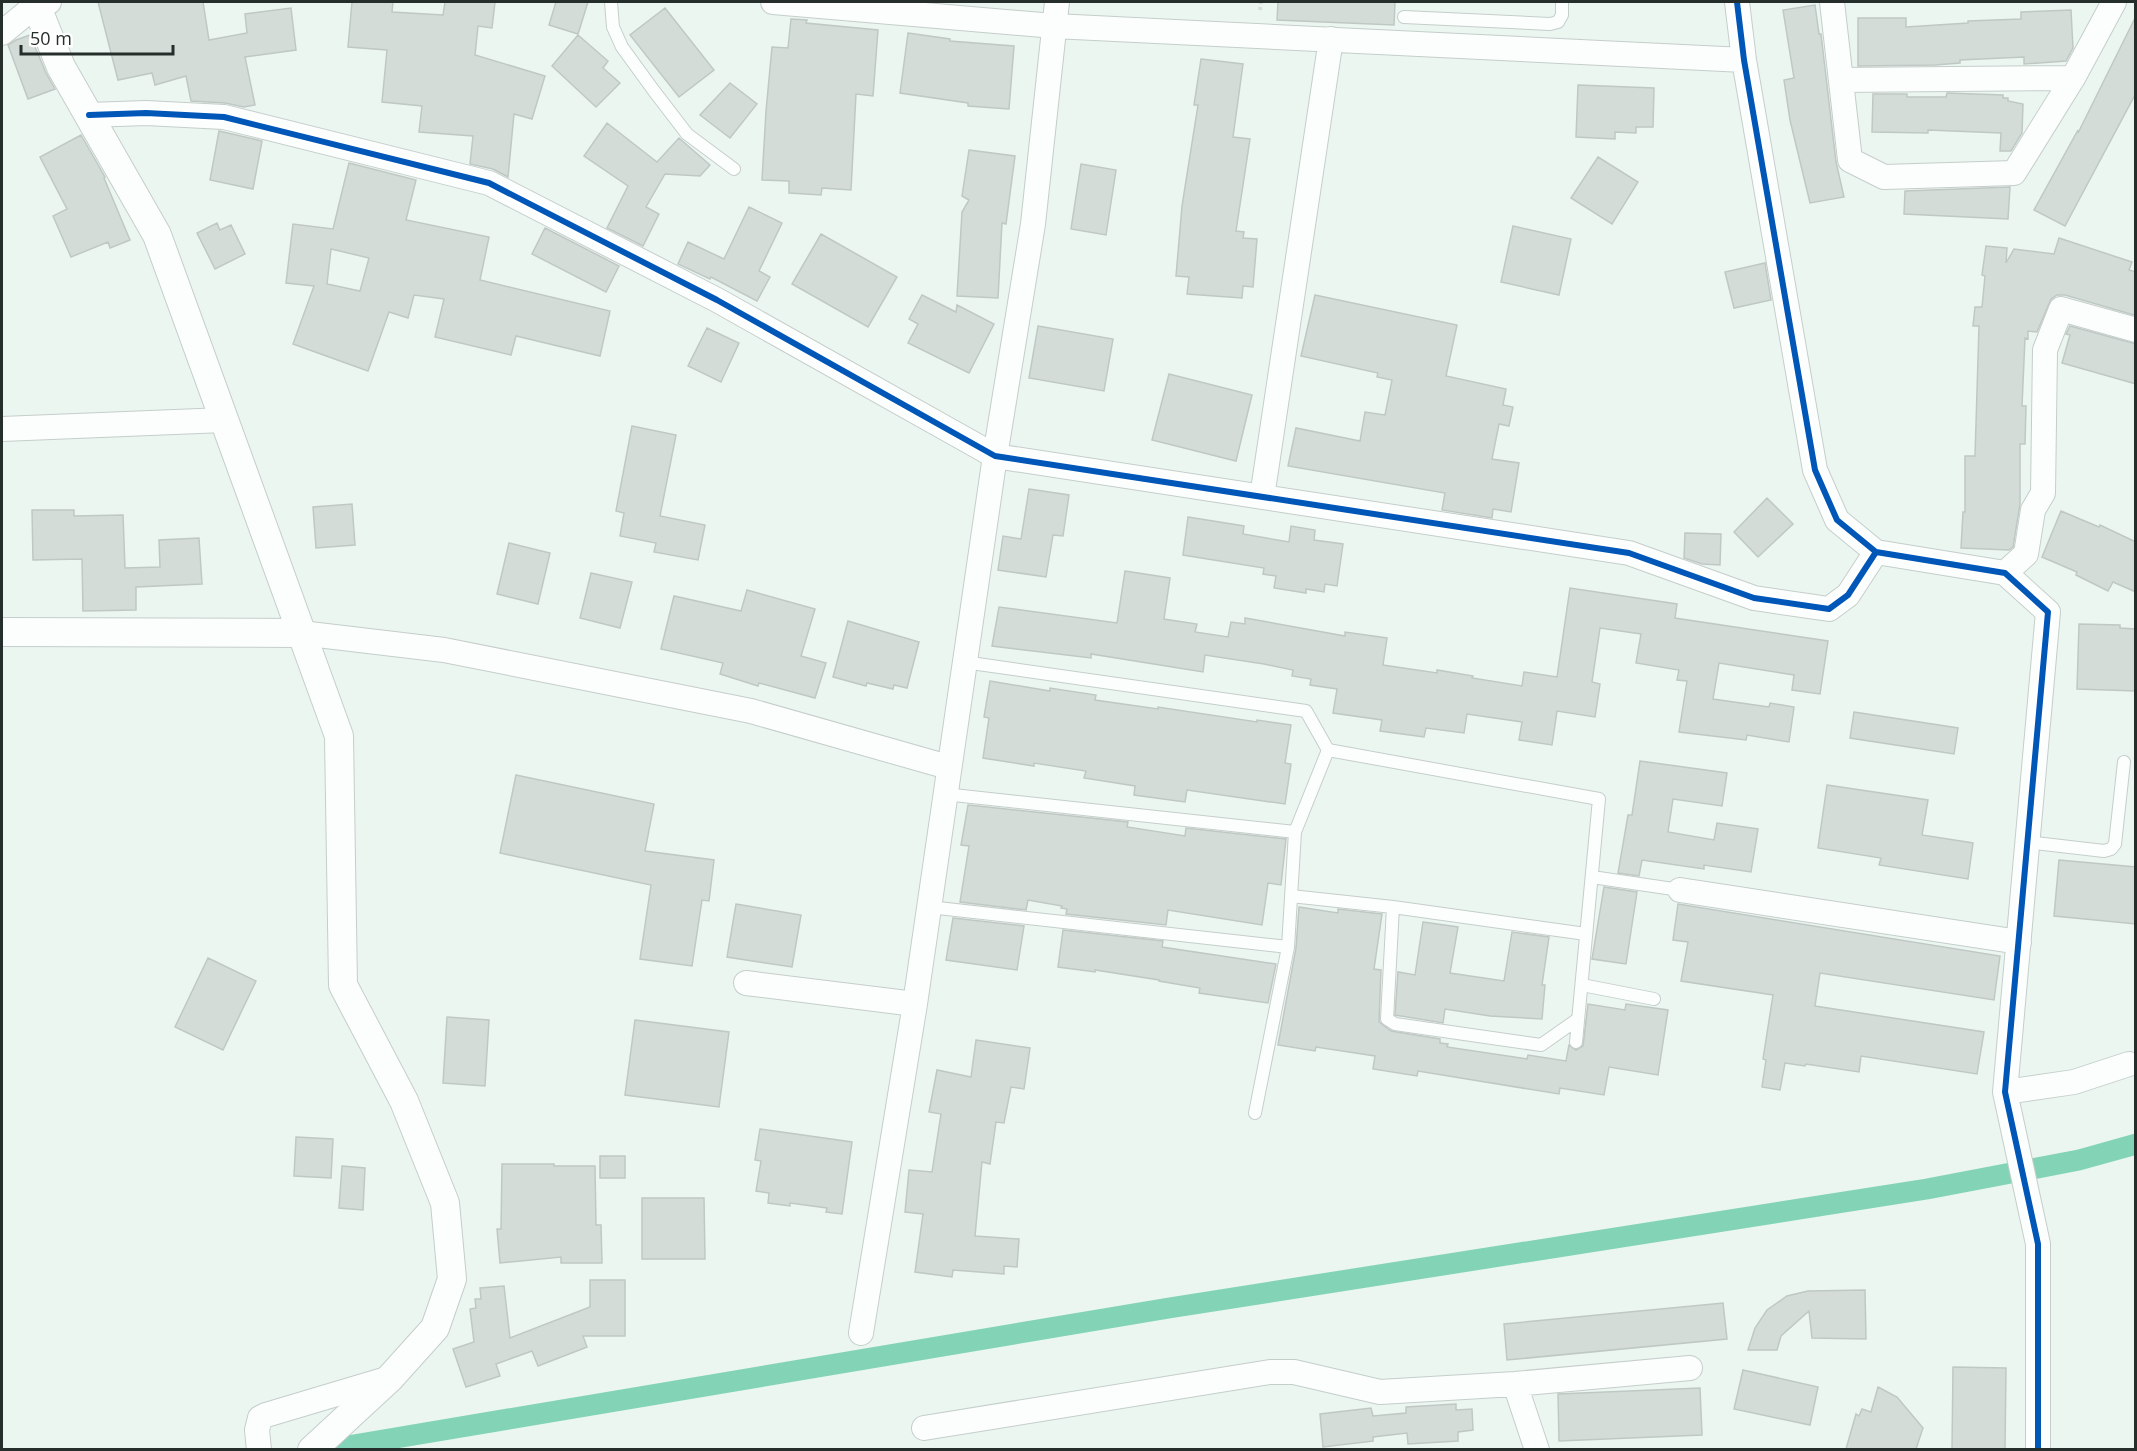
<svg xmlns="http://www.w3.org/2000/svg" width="2137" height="1451" font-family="'Open Sans',sans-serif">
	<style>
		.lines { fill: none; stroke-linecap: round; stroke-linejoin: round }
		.canal { stroke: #83d4b6; stroke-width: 21 }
		.building { fill: #d4dcd8; stroke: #c0c8c4; stroke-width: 1.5; fill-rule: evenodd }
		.service-casing { stroke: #c5ceca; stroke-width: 14 }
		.minor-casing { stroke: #c5ceca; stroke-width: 26 }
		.tertiary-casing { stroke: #c5ceca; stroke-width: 30 }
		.path { stroke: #dadddc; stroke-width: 4; stroke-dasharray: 3 3; stroke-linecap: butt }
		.service { stroke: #fcfefd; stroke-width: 12 }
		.minor { stroke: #fcfefd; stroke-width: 24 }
		.tertiary { stroke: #fcfefd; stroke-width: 28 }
		.cycleway-casing { stroke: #fff; stroke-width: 10 }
		.cycleway { stroke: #0057b8; stroke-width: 6 }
	</style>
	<rect width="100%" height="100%" fill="#ebf6f1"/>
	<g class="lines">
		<path class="canal" d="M324,1450L1169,1308L1927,1189L2079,1160L2136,1144"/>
	</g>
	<path class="building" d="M98,2H203L209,40L247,33L245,14L291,8L296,50L245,57L255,105L244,107L225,103L191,101L186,76L155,85L152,73L118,80Z
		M352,2H393L392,12L443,15L445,2H495L492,28L478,26L475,55L545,76L532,119L514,114L508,177L493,169L470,164L473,136L419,132L422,106L382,102L387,50L348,47Z
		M556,2H588L578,34L549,25Z
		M1278,2H1395L1394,25L1277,20Z
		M1815,5L1819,34H1821L1836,162L1844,197L1810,203L1790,120L1784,80L1794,78L1783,10Z
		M665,8L714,70L679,97L630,35Z
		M2071,10L2073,48L2066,61L2024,64V57L1960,60V63L1935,65L1858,66V18H1906V27L1968,23V21L2021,19V12Z
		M2136,16V93L2065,226L2034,210L2078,130V133Z
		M791,19L807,20L806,23L878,30L873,96L856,94L851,190L822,188L821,195L789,193V181L762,180L766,111L772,47L788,48Z
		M908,33L950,39V41L1014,46L1009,109L968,106V103L900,93Z
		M30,35L46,73L55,89L28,99L8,45L16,40Z
		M578,35L608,61L603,68L620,83L596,107L552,66Z
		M1201,59L1243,64L1233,137L1250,139L1236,231L1244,232L1243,238L1257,239L1253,287L1243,286L1242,298L1187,294L1189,277L1176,276L1182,206L1198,105H1194Z
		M730,83L757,104L730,138L700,115Z
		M1578,85L1654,88L1653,127H1636V133L1615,132V139L1576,137Z
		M1947,93L2003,95V98H2008V101L2023,104L2022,133L2011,151H2000L2001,133L1928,130V133L1872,132L1873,94H1907V97H1946Z
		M607,123L657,162L679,138L710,165L700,176L665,174L646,207L659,214L643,246L607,228L628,186L584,156Z
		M219,131L262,141L253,189L210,180Z
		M81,135L105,177L104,178L130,240L110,248L108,242L71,257L53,216L67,209L40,157Z
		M969,150L1015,156L1006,224L1002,223L998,298L957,296L962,212L969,200L962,196Z
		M1598,157L1638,182L1612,224L1571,198Z
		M349,163L416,180L406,220L489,237L480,280L610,311L600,356L516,336L511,355L435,337L444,299L414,295L408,318L389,312L368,371L293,344L314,286L286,283L293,224L333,229ZM331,249L369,258L360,291L327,284Z
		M1081,164L1116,170L1106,235L1071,229Z
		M2010,187L2008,219L1904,214L1905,191Z
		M749,207L782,223L759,271L770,277L757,301L711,277L710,279L678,264L688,242L724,259Z
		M217,223L220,230L231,225L245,254L215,269L197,233Z
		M1513,226L1571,239L1559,295L1501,282Z
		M545,228L619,266L606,292L532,254Z
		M821,234L897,277L868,327L792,284Z
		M2059,238L2132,262L2129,270L2136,272V309L2134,315L2065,295H2057L2051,299L2037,332L2028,331V339L2025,338L2022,406H2026L2025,444H2020V504L2013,547L2009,550L1961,548L1963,512H1965V456H1975L1979,326H1973L1975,307H1982L1985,276L1982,275L1986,246L2007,248L2006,263L2014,249L2054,254Z
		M1765,263L1771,300L1734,308L1725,272Z
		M922,295L956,312L957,305L994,324L969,373L908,343L918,324L909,319Z
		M1315,295L1457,325L1446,376L1506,389L1503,405L1513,407L1509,426L1499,424L1492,459L1519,463L1511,512L1493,509L1492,518L1442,510L1445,493L1288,466L1296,428L1360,441L1365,412L1385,415L1392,380L1377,377L1378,373L1301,356Z
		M1038,326L1113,339L1104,391L1029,378Z
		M2070,326L2136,344V384L2062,363L2070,335L2066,334Z
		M707,328L739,343L721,382L688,366Z
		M1169,374L1252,395L1236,461L1152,440Z
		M632,426L676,435L660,516L705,525L698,560L654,552L656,543L620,536L624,513L616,511Z
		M1029,489L1069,495L1063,536L1053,535L1046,577L998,570L1003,536L1021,539Z
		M1767,498L1793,524L1758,557L1734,532Z
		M352,504L355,545L316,548L313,507Z
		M32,510H74V516L123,515L125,568L160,567L159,540L199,538L202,584L136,587V610L83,611L82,559L33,560Z
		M2061,511L2099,527L2100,525L2136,542V592L2113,582L2108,591L2076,575L2077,572L2042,557Z
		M1188,517L1244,526L1243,534L1289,542L1291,526L1315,530L1314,540L1343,544L1337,586L1325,584L1324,592L1306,589V593L1274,588L1276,576L1263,574L1264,568L1183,555Z
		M1685,533L1721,534L1720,565L1702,564L1684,558Z
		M509,543L550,553L538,604L497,594Z
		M1125,571L1170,578L1164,619L1197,624L1195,632L1228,637L1231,622L1245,624V618L1345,636V632L1387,638L1383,665L1437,673V670L1473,676L1472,678L1522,686L1524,672L1557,677L1570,588L1677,604L1675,618L1828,641L1820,694L1792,690L1794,675L1719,663L1713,699L1769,707L1770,703L1794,707L1789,742L1747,735L1746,740L1679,732L1687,681L1677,680L1679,670L1636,663L1641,634L1600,628L1592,682L1600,684L1595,717L1557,711L1552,745L1519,740L1522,722L1467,714L1464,733L1426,728L1424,737L1380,731L1382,720L1333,713L1337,689L1310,685L1311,679L1292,676L1293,670L1264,664L1205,655L1203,672L1091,654V658L992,646L999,607L1117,623Z
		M591,573L632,582L620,628L580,618Z
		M747,590L815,609L801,656L826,663L815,698L759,683L758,686L720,674L723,663L661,649L674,596L741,611Z
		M848,621L919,642L907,688L894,685L893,689L867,683L866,686L833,677Z
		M2079,624L2120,625V628L2136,629V691L2077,689Z
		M990,681L1050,691V688L1096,695L1095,700L1158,709V707L1257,722V720L1291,725L1285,763L1291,764L1285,804L1187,790L1185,802L1134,795L1135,786L1084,778L1086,771L1034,763V766L983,758L989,718L984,717Z
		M1854,712L1958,728L1954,754L1850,738Z
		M1640,761L1727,773L1722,806L1673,799L1668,832L1714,840L1717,823L1758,829L1751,872L1704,865V869L1642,860L1639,876L1618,873L1628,815H1632Z
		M516,775L654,804L645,851L714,860L709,901L702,900L692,966L640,959L651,885L500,853Z
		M1827,785L1928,800L1922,835L1973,843L1968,879L1879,865L1881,858L1818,848Z
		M968,805L1128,822L1127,827L1185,836L1186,828L1286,839L1281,885L1268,883L1262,925L1168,910L1166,925L1066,914L1067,909L1061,908L1062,906L1028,900L1026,910L960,902L969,846L961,845Z
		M2059,860L2136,867V924L2054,916Z
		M1604,887L1637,892L1626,964L1592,959Z
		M736,904L801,915L792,967L727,957Z
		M1678,904L2000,956L1994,1000L1820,973L1815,1006L1984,1032L1977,1074L1861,1056L1859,1072L1806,1064L1805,1066L1785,1063L1780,1090L1762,1087L1766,1060L1763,1059L1773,995L1681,981L1688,942L1673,940Z
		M1299,907L1338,913V909L1382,914L1374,969L1381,970L1379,1022L1391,1031L1440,1039V1043L1448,1044L1447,1047L1527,1059L1528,1055L1566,1061L1569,1045L1576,1050L1583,1046L1588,1004L1625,1010L1626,1004L1668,1010L1658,1075L1609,1067L1604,1095L1560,1088L1559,1094L1418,1071L1417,1076L1373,1069L1375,1056L1316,1047L1315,1051L1278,1045L1296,948Z
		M953,918L1024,926L1017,970L946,960Z
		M1423,922L1458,927L1450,973L1504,981L1512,932L1549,937L1542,985H1545L1542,1019L1490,1016L1445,1009L1443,1023L1395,1015L1398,972L1415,975Z
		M1063,930L1163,941L1162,947L1276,964L1268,1003L1199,993L1200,988L1159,981V980L1095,970V972L1058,967Z
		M208,958L256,981L223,1050L175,1027Z
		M447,1017L489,1020L485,1086L443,1083Z
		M635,1020L729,1032L719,1107L625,1095Z
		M976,1040L1030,1048L1024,1089L1011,1087L1004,1123L996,1122L990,1164L982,1162L975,1236L1019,1239L1017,1267L1004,1266V1274L953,1270L952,1277L915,1272L923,1214L905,1212L909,1170L932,1172L941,1114L929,1112L937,1070L971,1077Z
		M760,1129L852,1142L842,1214L826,1212L827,1208L790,1203V1206L768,1203L769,1193L756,1191L761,1161L755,1160Z
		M296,1137L333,1139L331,1178L294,1176Z
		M600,1156H625V1178H600Z
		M502,1164H554V1166H595L596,1225H601L602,1263H561V1257L500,1263L497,1229H501Z
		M342,1166L365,1168L363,1210L339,1208Z
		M642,1198H704L705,1259H642Z
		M590,1280H625V1336H583L587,1347L538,1366L532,1351L496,1364L500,1376L466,1387L453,1349L474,1342L470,1309L476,1308L475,1299H481L480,1288L504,1286L510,1338L590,1307Z
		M1865,1290L1866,1339L1812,1338L1809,1311L1781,1336L1777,1350H1748L1755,1328L1767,1310L1787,1296L1808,1291Z
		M1723,1303L1727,1339L1507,1360L1504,1324Z
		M1953,1367L2006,1368L2005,1449H1952Z
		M1743,1370L1818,1387L1810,1425L1734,1409Z
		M1878,1387L1897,1397L1923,1428L1916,1449H1846L1856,1414L1859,1416L1862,1409L1871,1412Z
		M1700,1388L1702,1435L1559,1441L1558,1394Z
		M1456,1404V1410L1472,1409L1473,1430L1458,1432V1441L1408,1444L1407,1433L1373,1437V1441L1323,1447L1320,1414L1371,1408L1373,1416L1406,1413V1407Z"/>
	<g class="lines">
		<g class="service-casing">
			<path id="service" d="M611,2L613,27L622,47L654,91L687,134L734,169
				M1404,17L1550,24L1558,22L1562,15V2
				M964,662L1306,711L1328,750L1599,799L1576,1042
				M944,794L1295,832
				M2027,842L2104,851L2111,849L2115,844L2124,762
				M1592,877L1680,890
				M1291,896L1393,907L1586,934
				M929,907L1288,947
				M1393,907L1387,1019L1395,1024L1541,1045L1578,1019
				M1582,985L1654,999
				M1255,1113L1288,947L1295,832L1328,750"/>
		</g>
		<g class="minor-casing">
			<path id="minor" d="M773,2L1054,26L1744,60
				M1737,2L1744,60L1815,470L1837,520L1876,552L2005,573L2048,612L2005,1092L2038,1244V1450
				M1832,2L1850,160L1884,177L2014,173L2073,78L2114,2
				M2,33L36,5L49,2
				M1841,80L2073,78
				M89,115L146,113L224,117L489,183L717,300L995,456L1629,553L1754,598L1829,609L1848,595L1876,552
				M2,429L224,420
				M1262,497L1331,39
				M2005,573L2026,554L2033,510L2043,493L2045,350L2061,309L2136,330
				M301,633L444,650L751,711L948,767
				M1680,890L2019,942
				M746,983L915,1004
				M2005,1092L2074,1082L2129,1064
				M861,1333L915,1004L995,456L1033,224L1057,2
				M1515,1384L1537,1450
				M924,1428L1270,1372H1294L1380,1392L1515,1384L1690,1368
				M259,1450L257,1430L260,1418L266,1415L390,1378"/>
		</g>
		<g class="tertiary-casing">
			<path id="tertiary" d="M35,2L61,67L157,235L339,736L343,985L404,1101L445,1203L452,1279L435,1328L390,1378L312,1450
				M2,632L301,633"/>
		</g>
		<path class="path" d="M1260,10L1261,2"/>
		<use href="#service" class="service"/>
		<use href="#minor" class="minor"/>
		<use href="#tertiary" class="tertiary"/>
		<g class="cycleway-casing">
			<path id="cycleway" d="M1737,2L1744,60L1815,470L1837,520L1876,552L2005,573L2048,612L2005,1092L2038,1244V1450
				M89,115L146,113L224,117L489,183L717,300L995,456L1629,553L1754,598L1829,609L1848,595L1876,552"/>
		</g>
		<use href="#cycleway" class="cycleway"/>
	</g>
	<rect width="2137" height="1451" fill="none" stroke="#262e2b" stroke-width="6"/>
	<path d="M21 45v9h152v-9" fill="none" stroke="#262e2b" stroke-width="3"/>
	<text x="30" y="45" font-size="18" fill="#262e2b" stroke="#ffffff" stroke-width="4.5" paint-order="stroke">50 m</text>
</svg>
